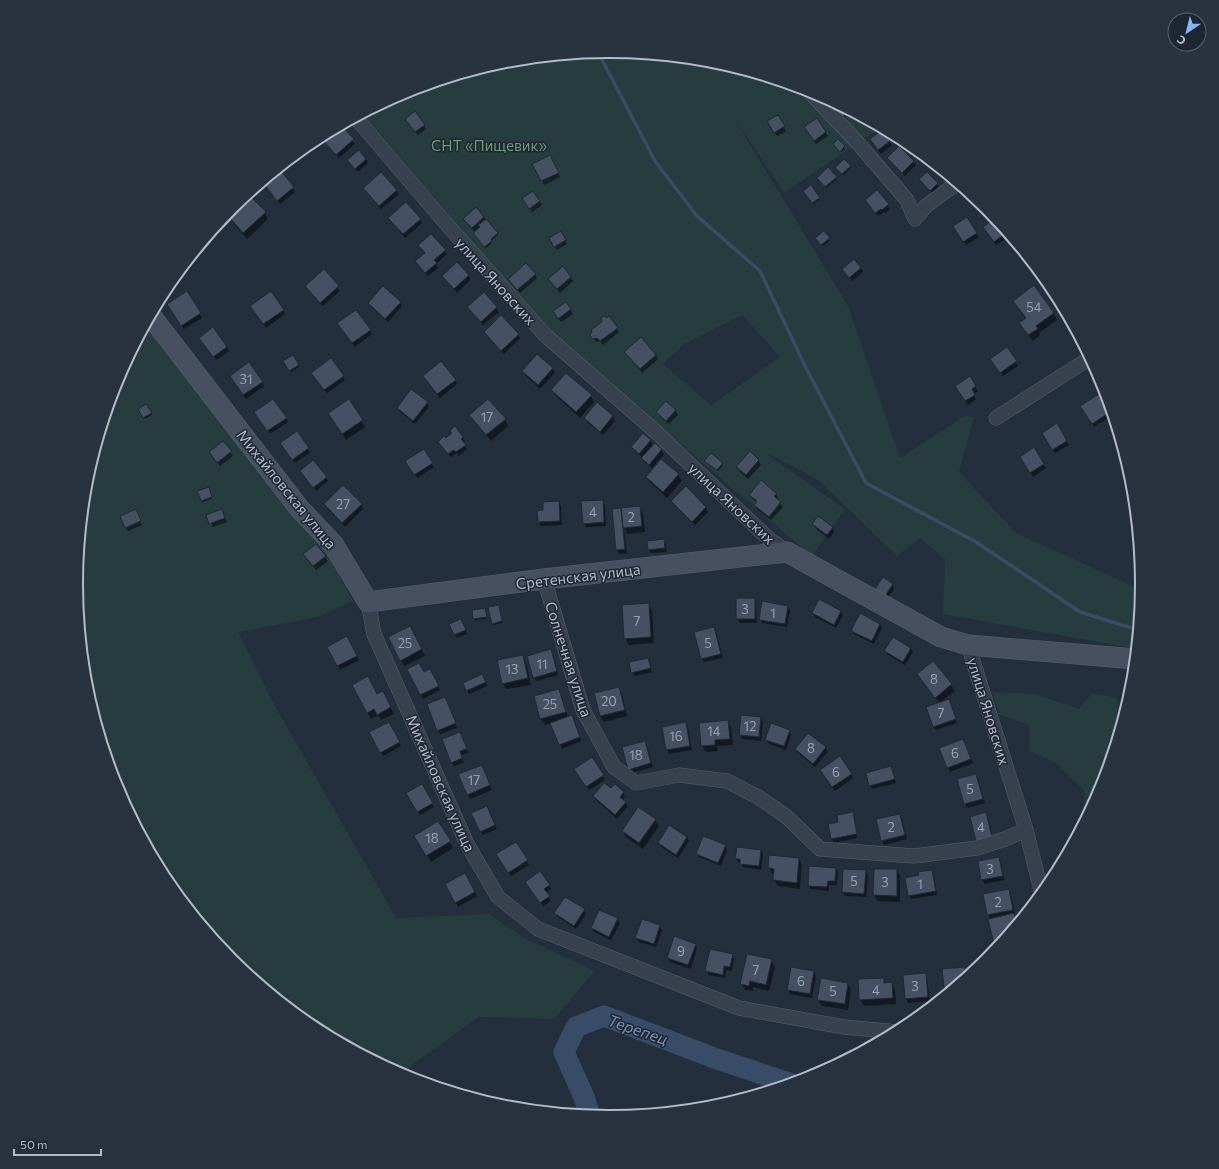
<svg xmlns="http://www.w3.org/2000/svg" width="1219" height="1169" font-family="Commissioner,sans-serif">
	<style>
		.green { fill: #263c3f; fill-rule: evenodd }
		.shadow { fill: #0007 }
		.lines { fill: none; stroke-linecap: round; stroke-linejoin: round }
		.stream { stroke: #394c67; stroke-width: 3.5 }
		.river { stroke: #394c67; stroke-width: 21 }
		.building { fill: #455162; stroke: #1f2835 }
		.street-casing { stroke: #565f6c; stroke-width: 15 }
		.secondary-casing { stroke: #565f6c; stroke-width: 21 }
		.street { stroke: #38414e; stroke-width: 14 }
		.secondary { stroke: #465061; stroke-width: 20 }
		.labels { text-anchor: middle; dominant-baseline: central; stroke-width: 3; stroke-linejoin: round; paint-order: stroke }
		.number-label { font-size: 13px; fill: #98a1af }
		.park-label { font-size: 15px; fill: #6b9a76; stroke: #1d2633 }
		.street-label { font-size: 15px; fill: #b4bcc9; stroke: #1d2633 }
		.water-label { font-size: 16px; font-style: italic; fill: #7c92b1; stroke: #1d2633 }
		.rim { fill: none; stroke: #b4bcc9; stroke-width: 2 }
	</style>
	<rect width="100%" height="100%" fill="#242f3e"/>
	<path class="green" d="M610,51L714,61L814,92L882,128L857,142L853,146L784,193L731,113L848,306L900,458L965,416L974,417L959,472L1016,533L1142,590L1137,649L943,614L945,559L920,538L897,556L818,480L767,453L772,458L845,509L812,556L582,360L541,323L363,114L406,92L506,61ZM742,315L780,357L713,404V407L663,364L683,345Z
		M148,322L324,548L353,601L318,617L238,632L272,701L396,918L489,914L526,939L595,971L554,1019L479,1017L399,1074L313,1028L232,962L166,881L117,788L86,688L76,584L86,480L117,380Z
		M992,692L1036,694L1079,709L1092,693L1117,698L1119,720L1122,723L1102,789L1086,819L1084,790L1056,763L1029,751L1030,726L999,714Z"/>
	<path class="shadow" d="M837,112H848L849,113L843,119Z
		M778,116L786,131L777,136L768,122Z
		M409,123L424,125L426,129L418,135Z
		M341,126L355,144L339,158L325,142L329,132Z
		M882,131L892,145L881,154L871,140Z
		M808,132H825L828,136L816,144Z
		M838,141L845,149L841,152L835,146Z
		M924,156L941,170L939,173L926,161L924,157Z
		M888,158L913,161L916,165L905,176L891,162Z
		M366,159L368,163L358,172L351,164Z
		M552,160L560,177L544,185L534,164Z
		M850,166L851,168L843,175L838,169Z
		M282,173L295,192L280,204L269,189Z
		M927,173L940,188L933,194L920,179Z
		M836,177L837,179L826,188L819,179Z
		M811,187L820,200L813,204L805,191Z
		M364,188L396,190L399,194L381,209Z
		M877,191L890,209L885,213L884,212L878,216L866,200Z
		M533,192L542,205L532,212L526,202Z
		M265,213L268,219L247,239L234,224L230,218Z
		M484,217L498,235L491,241L492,243L486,248L475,235V232L467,223Z
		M389,218L420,219L422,223L405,238Z
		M967,219L979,237L966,245L955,227Z
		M997,219L1010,236L996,245L987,231Z
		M561,232L567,244L557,250L550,238Z
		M824,233L830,241L823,246L818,240Z
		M420,246L445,251L447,254L436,264L438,268L428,276L419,265L426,254Z
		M457,263L471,279L457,293L443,276Z
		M562,268L573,281L560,293L552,283Z
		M861,268L863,272L852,281L843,269Z
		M324,271L340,291L323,306L309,290Z
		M535,274L537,278L520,293L509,280Z
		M174,279L177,285L162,296L166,288Z
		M187,293L202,318L184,329L169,304Z
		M484,294L499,312L483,325L469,307Z
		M369,303H400L402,306L388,322L371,307Z
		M566,303L573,314L561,322L556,316Z
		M254,310H283L285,314L266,328Z
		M1053,313L1057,320L1039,333L1040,335L1033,341L1024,330Z
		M341,327L370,330L372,334L355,347Z
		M617,328L619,332L603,345L600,341L596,342L591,335Z
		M485,332L518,335L520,338L504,354L487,336Z
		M203,342L227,347L229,351L216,360Z
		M1006,349L1018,366L1003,376L994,363Z
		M537,355L553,369L555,373L540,389L525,375L523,371Z
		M656,355L658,359L642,373L628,356Z
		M293,356L299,367L291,372L284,361Z
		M343,376L345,380L327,393L314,377Z
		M969,378L978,391L973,394L976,399L968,405L956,386Z
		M233,380L262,382L264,386L246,399Z
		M426,380H455L457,384L440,398Z
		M552,390L591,396L594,402L580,418L556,396Z
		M1098,396L1111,416L1094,427L1082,406Z
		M349,401L365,427L346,440L333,419Z
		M666,402L676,411L678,415L669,424L660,416L658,412Z
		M427,403L429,407L415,424L400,412L398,408Z
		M597,403L613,417L615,421L603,435L587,422L585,418Z
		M146,405L152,415L145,419L139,409Z
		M471,415L505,419L508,426L491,441L474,421Z
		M258,416L286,418L288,422L270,434Z
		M1057,425L1069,445L1055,453L1043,433Z
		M463,437L465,441L463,443L467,449L459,456L457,453L451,457L441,446L446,440Z
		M650,440L653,446L655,444L661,450L664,454L652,468L645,462L643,458L635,451L632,447Z
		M223,442L233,456L220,466L212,456Z
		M284,447L308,449L310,453L295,463Z
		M1033,449L1046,468L1033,477L1023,461Z
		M423,450L434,467L417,478L406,461Z
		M750,453L759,461L761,465L748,479L739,471L737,467Z
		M707,462L722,463L723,465L718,471Z
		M304,475L326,477L328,481L316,491Z
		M678,475L682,481L667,498L651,483L647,477Z
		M343,486L361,505L363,509L345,527L327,508L325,504Z
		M686,488L706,508L708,512L695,525L675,505L672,501Z
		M209,490L212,499L202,502L198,491Z
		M776,494L778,498L777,500L783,507L771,520L757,509L755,505L757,502L752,499L750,495Z
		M602,501L605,505L606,526L586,527L583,523Z
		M558,502L561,506L562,525L541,526L539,522L538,512L544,511Z
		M639,507L643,514L645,532L627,534L624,528L627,553L619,554L617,550L620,509L622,513Z
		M222,511L227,522L213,527L208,516Z
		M138,514L142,525L128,531L126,528Z
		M813,524L832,528L834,532L829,539L815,528Z
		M664,540L666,544L667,552L651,553L649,550Z
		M316,545L328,561L316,570L307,558Z
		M892,585L894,589L887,599L878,593L876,589Z
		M754,599L756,603L757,623H740L737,619Z
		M648,604L652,610L654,643L629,645L625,638Z
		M787,606L790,610L787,627L762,623L760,619Z
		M499,608L502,623L493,625L492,623Z
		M485,609L487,619L475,620L474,619Z
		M840,611L843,615L836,628L815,617L813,613Z
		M463,624L467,634L457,638L455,635Z
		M880,624L882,628L874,644L854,634L852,630Z
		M714,628L716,632L723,658L704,662L702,658Z
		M413,633L425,656L404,666L401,660Z
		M347,638L359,660L340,670L328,647Z
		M911,649L913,652L905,665L888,655L885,651Z
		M550,650L553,654L558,675L536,681L534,677Z
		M523,656L526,662L531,685L506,689L503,683Z
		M648,659L650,663L652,672L635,676L632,672Z
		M933,663L951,685L955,691L941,702L949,700L957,723L936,730L933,726L940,703L922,681L918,675Z
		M408,670L424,674L430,671L440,690L423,699Z
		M484,679L487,686L469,694L467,690Z
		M353,685L377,695L382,692L394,714L381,720L378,715L371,719Z
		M618,688L622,694L627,716L604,722L600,716Z
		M559,690L562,697L568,717L574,720L581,741L562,749L552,723L545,725L541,719L535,697Z
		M445,698L457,728L440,734L438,730Z
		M761,718L763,722L761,741L742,739L740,735Z
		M727,721L731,727L733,745L717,746L718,751L706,752L702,746L700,724Z
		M389,723L401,746L383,756L370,733Z
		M685,724L688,727L692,750L669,754L667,750L663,727Z
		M789,731L791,735L786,750L769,744L766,740Z
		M460,733L468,753L461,755L464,763L454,766L451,762Z
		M808,734L826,748L828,752L815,767L798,753L796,749Z
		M963,740L973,763L950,772L940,748Z
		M645,742L647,746L653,767L631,773L628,769Z
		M592,758L605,780L589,790L578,773Z
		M891,767L893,771L896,783L872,789L870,785Z
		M483,770L492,790L470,799L460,775Z
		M823,774H851L853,778L835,791Z
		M975,775L978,779L985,803L968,808L965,804L958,780Z
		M422,785L434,807L420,815L407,794Z
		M611,790L623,793L625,797L623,800L628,806L617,819L596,800L594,796Z
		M639,808L655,820L659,826L643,849L626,837L623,831Z
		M489,811L497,829L483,835L481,832Z
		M852,813L854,816H853L857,838L834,843L832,839L829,825L840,823Z
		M986,814L988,817L994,841L979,844Z
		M900,815L902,819L907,839L884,845L882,841Z
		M438,822L453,848L431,862L415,836Z
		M687,837L689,841L678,858L661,847L659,843Z
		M516,843L529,865L511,876L498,855Z
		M725,846L727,850L721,866L699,857L697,854Z
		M761,850L763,854L761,870L743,867L741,863L738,862L736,858Z
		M999,858L1001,862L1004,880L985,884L982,880L979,862Z
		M799,859L802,865L800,889L778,886L774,880L775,874H772L769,868Z
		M836,868L838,872L837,885H829V891L811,889L809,885Z
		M897,870L900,876V902L878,901L874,895Z
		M865,871L868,875L866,897L845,896L843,892Z
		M932,871L934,875L937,895L911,899L909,895L920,876Z
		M465,875L477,896L458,907L446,885Z
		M549,885L551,889L546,893L551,901L543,906L528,886Z
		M1008,890L1011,894L1015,914H1013L1018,924L998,948L995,943L991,919L988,915L984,895Z
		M584,910L586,914L576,929L558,917L555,913Z
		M617,919L620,923L611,940L594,932L592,928Z
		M659,926L662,930L656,947L639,942L636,938Z
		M695,944L697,948L691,969L670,962L668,958Z
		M732,955L734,959L732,971L726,970L725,978L709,975L706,971Z
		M771,960L775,967L769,991L753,987V991L745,990L741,983Z
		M982,962H987L982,966Z
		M792,968L814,972L816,976L812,998L790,994L788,990Z
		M964,968L967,972V978L946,995Z
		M925,974L927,978L930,1001L908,1003L906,999L904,976Z
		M883,979L886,984H892L895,990L896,1004L864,1006L860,999Z
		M848,984L851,990L848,1010L822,1006L818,1000Z"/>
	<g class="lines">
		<path class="stream" d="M598,52L655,161L697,216L760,271L806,368L866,483L976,542L1080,612L1138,630"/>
		<path class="river" d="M590,1116L584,1097L564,1052L576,1027L604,1016L717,1059L792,1084"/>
	</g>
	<path class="building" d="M840,105L849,111L842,118L834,110Z
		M415,111L425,125L415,132L405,119Z
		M778,115L785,126L774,133L767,121Z
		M817,118L826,132L814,141L804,127Z
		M342,126L354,139L336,155L321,138L325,134Z
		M882,130L890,141L878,150L870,139Z
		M838,139L845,146L840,152L833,144Z
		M899,146L914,161L902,173L887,158Z
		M359,150L366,159L355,169L347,160Z
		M550,155L559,173L541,181L532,164Z
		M924,156L938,167L936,169L923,157Z
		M844,159L851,166L842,174L835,168Z
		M828,167L837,177L825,187L817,178Z
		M282,172L294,187L277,201L265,185Z
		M381,172L397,190L379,206L363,188Z
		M927,172L938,183L930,191L919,179Z
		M811,185L820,198L812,203L803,191Z
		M877,190L889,204L882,210L881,209L875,213L865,200Z
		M533,191L540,201L529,209L522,198Z
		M251,197L266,212L243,233L229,217Z
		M406,202L421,219L403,234L388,218Z
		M476,207L484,217L472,228L463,219Z
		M967,217L977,233L963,242L953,226Z
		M996,218L1007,232L994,242L983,227Z
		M486,219L498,233L491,239L492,241L484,247L473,233L480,227L478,225Z
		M561,231L566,240L554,247L549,238Z
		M824,231L830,238L821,245L815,238Z
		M431,234L446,250L434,260L437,263L425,273L415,261L425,253L418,245Z
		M854,259L861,268L849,278L842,269Z
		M457,262L469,275L454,289L442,276Z
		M526,263L536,274L517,290L508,279Z
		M563,266L571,277L557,289L548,279Z
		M324,269L339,286L320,303L305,286Z
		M1034,285L1054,313L1036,326L1038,329L1028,335L1019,323L1026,318L1013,301Z
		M383,286L401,302L385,319L368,303Z
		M187,291L201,313L181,326L167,304Z
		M271,291L284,310L263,324L250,306Z
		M484,292L497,307L481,322L467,307Z
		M566,302L571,309L558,319L553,311Z
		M356,310L371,330L352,343L337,323Z
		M501,315L519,334L501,351L484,332Z
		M604,316L607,318L609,316L618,328L600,341L597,338L592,339L590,335L592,331L591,330L602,322L601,318Z
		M213,327L227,347L213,357L199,338Z
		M641,337L656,355L640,369L624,352Z
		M1007,347L1017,361L1000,373L990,359Z
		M537,354L553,368L538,385L522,371Z
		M293,355L299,365L289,371L283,361Z
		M331,358L344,376L324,390L311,373Z
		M441,361L456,380L437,394L423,376Z
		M249,362L263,382L243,395L230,376Z
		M566,373L592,395L576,412L551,390Z
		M970,376L976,386L972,389L975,395L965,401L955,386Z
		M411,389L428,402L413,421L397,408Z
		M1099,394L1110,412L1092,424L1080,406Z
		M273,399L287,418L267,431L254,412Z
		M349,399L363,420L342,434L328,413Z
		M488,399L506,419L486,435L469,415Z
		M666,401L676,410L666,421L656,412Z
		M597,402L613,416L600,432L584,418Z
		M146,404L152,413L143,418L138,409Z
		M1057,423L1067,441L1052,450L1042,433Z
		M455,426L463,437L461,439L466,445L456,452L454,450L448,454L438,442L444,436L446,438L452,433L450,431Z
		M297,431L309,448L292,460L280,443Z
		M643,433L651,440L639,454L631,447Z
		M223,441L232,451L217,463L209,452Z
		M655,443L662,449L649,465L641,458Z
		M1034,447L1044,464L1030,473L1020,457Z
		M424,449L433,463L414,475L405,461Z
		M750,451L759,460L746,475L736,467Z
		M711,453L723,463L717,470L704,461Z
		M661,459L679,474L663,492L646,477Z
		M313,460L327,477L313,488L300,471Z
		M761,480L777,494L774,496L781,502L769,517L754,505L757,501L749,495Z
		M343,485L362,504L342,523L324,504Z
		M686,486L706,507L692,522L671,501Z
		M209,487L212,497L201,501L197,491Z
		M603,500L604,522L583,524L581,501Z
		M559,501L560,521L538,522L537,511L543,510V502Z
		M640,506L642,526L623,528L621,508Z
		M621,508L625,549L616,550L612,509Z
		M136,509L141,521L125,528L120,516Z
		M222,509L225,518L209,524L206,515Z
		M818,516L833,527L827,535L812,524Z
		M664,539L665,548L648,550L647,541Z
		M316,544L326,556L313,566L303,554Z
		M883,577L893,584L885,596L875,589Z
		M736,598H755V619H736Z
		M819,599L841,611L834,625L812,613Z
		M762,601L788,606L785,624L759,620Z
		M649,603L651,637L624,639L622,605Z
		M499,605L502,621L492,624L488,607Z
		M485,608L487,617L473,619L472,610Z
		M860,613L880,624L872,641L851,631Z
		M461,619L466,630L454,635L449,624Z
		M410,626L422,649L400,661L388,637Z
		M714,627L721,654L701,659L694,632Z
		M347,636L357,656L337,666L327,647Z
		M893,637L911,648L903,662L884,651Z
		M551,649L557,671L533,678L527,656Z
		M523,655L528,678L502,684L497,660Z
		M648,658L651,668L631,673L629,662Z
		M933,661L952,684L935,698L917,674Z
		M419,663L424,672L430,669L439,686L420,695L407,669Z
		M482,674L486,682L466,691L463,683Z
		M368,676L377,694L383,691L391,707L377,715L374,709L367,713L352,685Z
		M619,687L625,710L600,716L594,693Z
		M559,689L566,712L540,719L534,696Z
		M445,697L456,723L437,731L427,704Z
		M949,699L956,719L933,727L926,707Z
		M572,715L580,737L559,745L550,723Z
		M741,715L761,717L759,737L739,735Z
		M728,720L730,739L715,740V745L701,746L699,723Z
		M389,722L400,742L380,753L369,732Z
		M686,722L690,746L666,750L662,727Z
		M771,723L790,730L784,746L765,740Z
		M460,732L467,749L460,751L462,758L451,763L442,739Z
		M808,733L826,747L813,764L795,749Z
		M963,739L971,759L947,768L939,748Z
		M645,741L651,763L628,770L622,747Z
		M840,756L852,774L832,787L820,770Z
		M592,757L604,775L586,787L574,769Z
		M482,765L490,785L467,795L458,774Z
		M891,766L895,779L869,786L866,773Z
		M976,774L983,799L964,804L957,779Z
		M604,783L611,788L615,784L624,792L620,797L626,802L615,815L593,796Z
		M422,784L433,803L417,812L406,793Z
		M487,806L495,825L480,832L471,813Z
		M638,807L656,819L639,843L622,831Z
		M853,812L857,834L831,839L828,824L838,822L837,815Z
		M986,812L992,837L976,841L970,817Z
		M900,814L905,835L881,841L876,819Z
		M438,821L451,841L426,856L414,836Z
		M669,825L687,837L676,855L658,843Z
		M703,836L726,845L718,863L696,854Z
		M516,842L528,860L508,873L496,854Z
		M737,847L761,850L759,866L740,864V859H735Z
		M769,855L799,858L797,883L773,880L774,869L768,868Z
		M999,857L1003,876L981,880L978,861Z
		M809,866L836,868L835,881H828L827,887L808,886Z
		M843,869L866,870L864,894L842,892Z
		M874,869H897V896L873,895Z
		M932,870L936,891L908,896L905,878L919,875L918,872Z
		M540,871L550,885L544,889L550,896L540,903L525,882Z
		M465,873L475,892L455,903L445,884Z
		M1009,889L1013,910L987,915L983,894Z
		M565,897L585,909L574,926L554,913Z
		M599,910L618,918L609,937L591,928Z
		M1014,913L1017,925L1003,942L994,944L988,919Z
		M642,919L660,925L654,944L635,938Z
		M674,936L696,944L688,965L667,958Z
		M710,949L733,954L730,967L724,966L723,975L705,971Z
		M747,954L772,959L766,985L750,981L749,986L740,984Z
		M791,967L814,971L810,994L787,990Z
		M965,967L966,979L945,996L942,969Z
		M926,973L928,997L905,999L903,975Z
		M821,978L848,983L845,1004L817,1000Z
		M884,978V983L892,982L893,998L859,1000L858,979Z"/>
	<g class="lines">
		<g class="street-casing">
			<path id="street" d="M808,90L857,142L907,200L915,219L926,206L957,183
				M356,118L443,220L545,335L656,432L770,540L787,552
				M996,418L1090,358
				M544,579L583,710L614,767L636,783L679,775L727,781L758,797L787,817L820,849L914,856L977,848L1005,839L1026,830
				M368,602L374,634L467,844L498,897L538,929L739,1008L844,1027L898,1032
				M968,645L1026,830L1042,894"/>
		</g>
		<g class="secondary-casing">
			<path id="secondary" d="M151,316L299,508L333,544L368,602L544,579L787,552L941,637L968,645L1136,659"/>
		</g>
		<use href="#street" class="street"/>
		<use href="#secondary" class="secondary"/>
	</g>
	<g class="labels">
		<g class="number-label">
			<text x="1034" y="307">54</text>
			<text x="246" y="379">31</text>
			<text x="487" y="417">17</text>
			<text x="343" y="504">27</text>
			<text x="593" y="512">4</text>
			<text x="631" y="517">2</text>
			<text x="745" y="609">3</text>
			<text x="773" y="613">1</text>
			<text x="637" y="621">7</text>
			<text x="405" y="643">25</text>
			<text x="708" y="643">5</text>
			<text x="542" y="664">11</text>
			<text x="512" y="669">13</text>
			<text x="934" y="679">8</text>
			<text x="609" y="701">20</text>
			<text x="550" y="704">25</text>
			<text x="941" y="713">7</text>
			<text x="750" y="726">12</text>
			<text x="714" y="731">14</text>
			<text x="676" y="736">16</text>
			<text x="811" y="748">8</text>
			<text x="955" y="753">6</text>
			<text x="636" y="755">18</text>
			<text x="836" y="772">6</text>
			<text x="474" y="780">17</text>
			<text x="970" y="789">5</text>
			<text x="891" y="827">2</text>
			<text x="981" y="827">4</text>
			<text x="432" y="838">18</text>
			<text x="990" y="869">3</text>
			<text x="854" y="881">5</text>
			<text x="885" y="882">3</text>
			<text x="920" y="884">1</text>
			<text x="998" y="902">2</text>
			<text x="681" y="951">9</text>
			<text x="756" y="970">7</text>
			<text x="801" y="981">6</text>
			<text x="915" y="986">3</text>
			<text x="876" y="990">4</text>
			<text x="833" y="991">5</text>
		</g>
		<g class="park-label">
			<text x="489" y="145">СНТ «Пищевик»</text>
		</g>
		<g class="street-label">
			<text transform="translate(496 281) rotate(48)">улица Яновских</text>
			<text transform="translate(287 489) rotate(51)">Михайловская улица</text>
			<text transform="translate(732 503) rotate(43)">улица Яновских</text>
			<text transform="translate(578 576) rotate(-7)">Сретенская улица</text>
			<text transform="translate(569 659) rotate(72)">Солнечная улица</text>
			<text transform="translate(989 711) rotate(73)">улица Яновских</text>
			<text transform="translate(441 783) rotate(66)">Михайловская улица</text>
		</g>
		<g class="water-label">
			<text transform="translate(638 1029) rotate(19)">Терепец</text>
		</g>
	</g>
	<path d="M0 0H1219V1169H0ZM83 584a526 526 0 1 1 1052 0a526 526 0 1 1-1052 0Z" fill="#29323f" fill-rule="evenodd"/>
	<path class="rim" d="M83 584a526 526 0 1 1 1052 0a526 526 0 1 1-1052 0Z"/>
	<g transform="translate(1187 32) rotate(215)"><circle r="19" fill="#1d2633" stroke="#59626f"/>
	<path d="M0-3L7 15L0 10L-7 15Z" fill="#8ab4f8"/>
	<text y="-6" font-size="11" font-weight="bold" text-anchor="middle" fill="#b4bcc9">С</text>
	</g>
	<path d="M14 1149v6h87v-6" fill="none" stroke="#b4bcc9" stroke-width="2"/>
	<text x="20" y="1149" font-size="12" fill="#b4bcc9" stroke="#1d2633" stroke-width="3" paint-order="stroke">50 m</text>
</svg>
